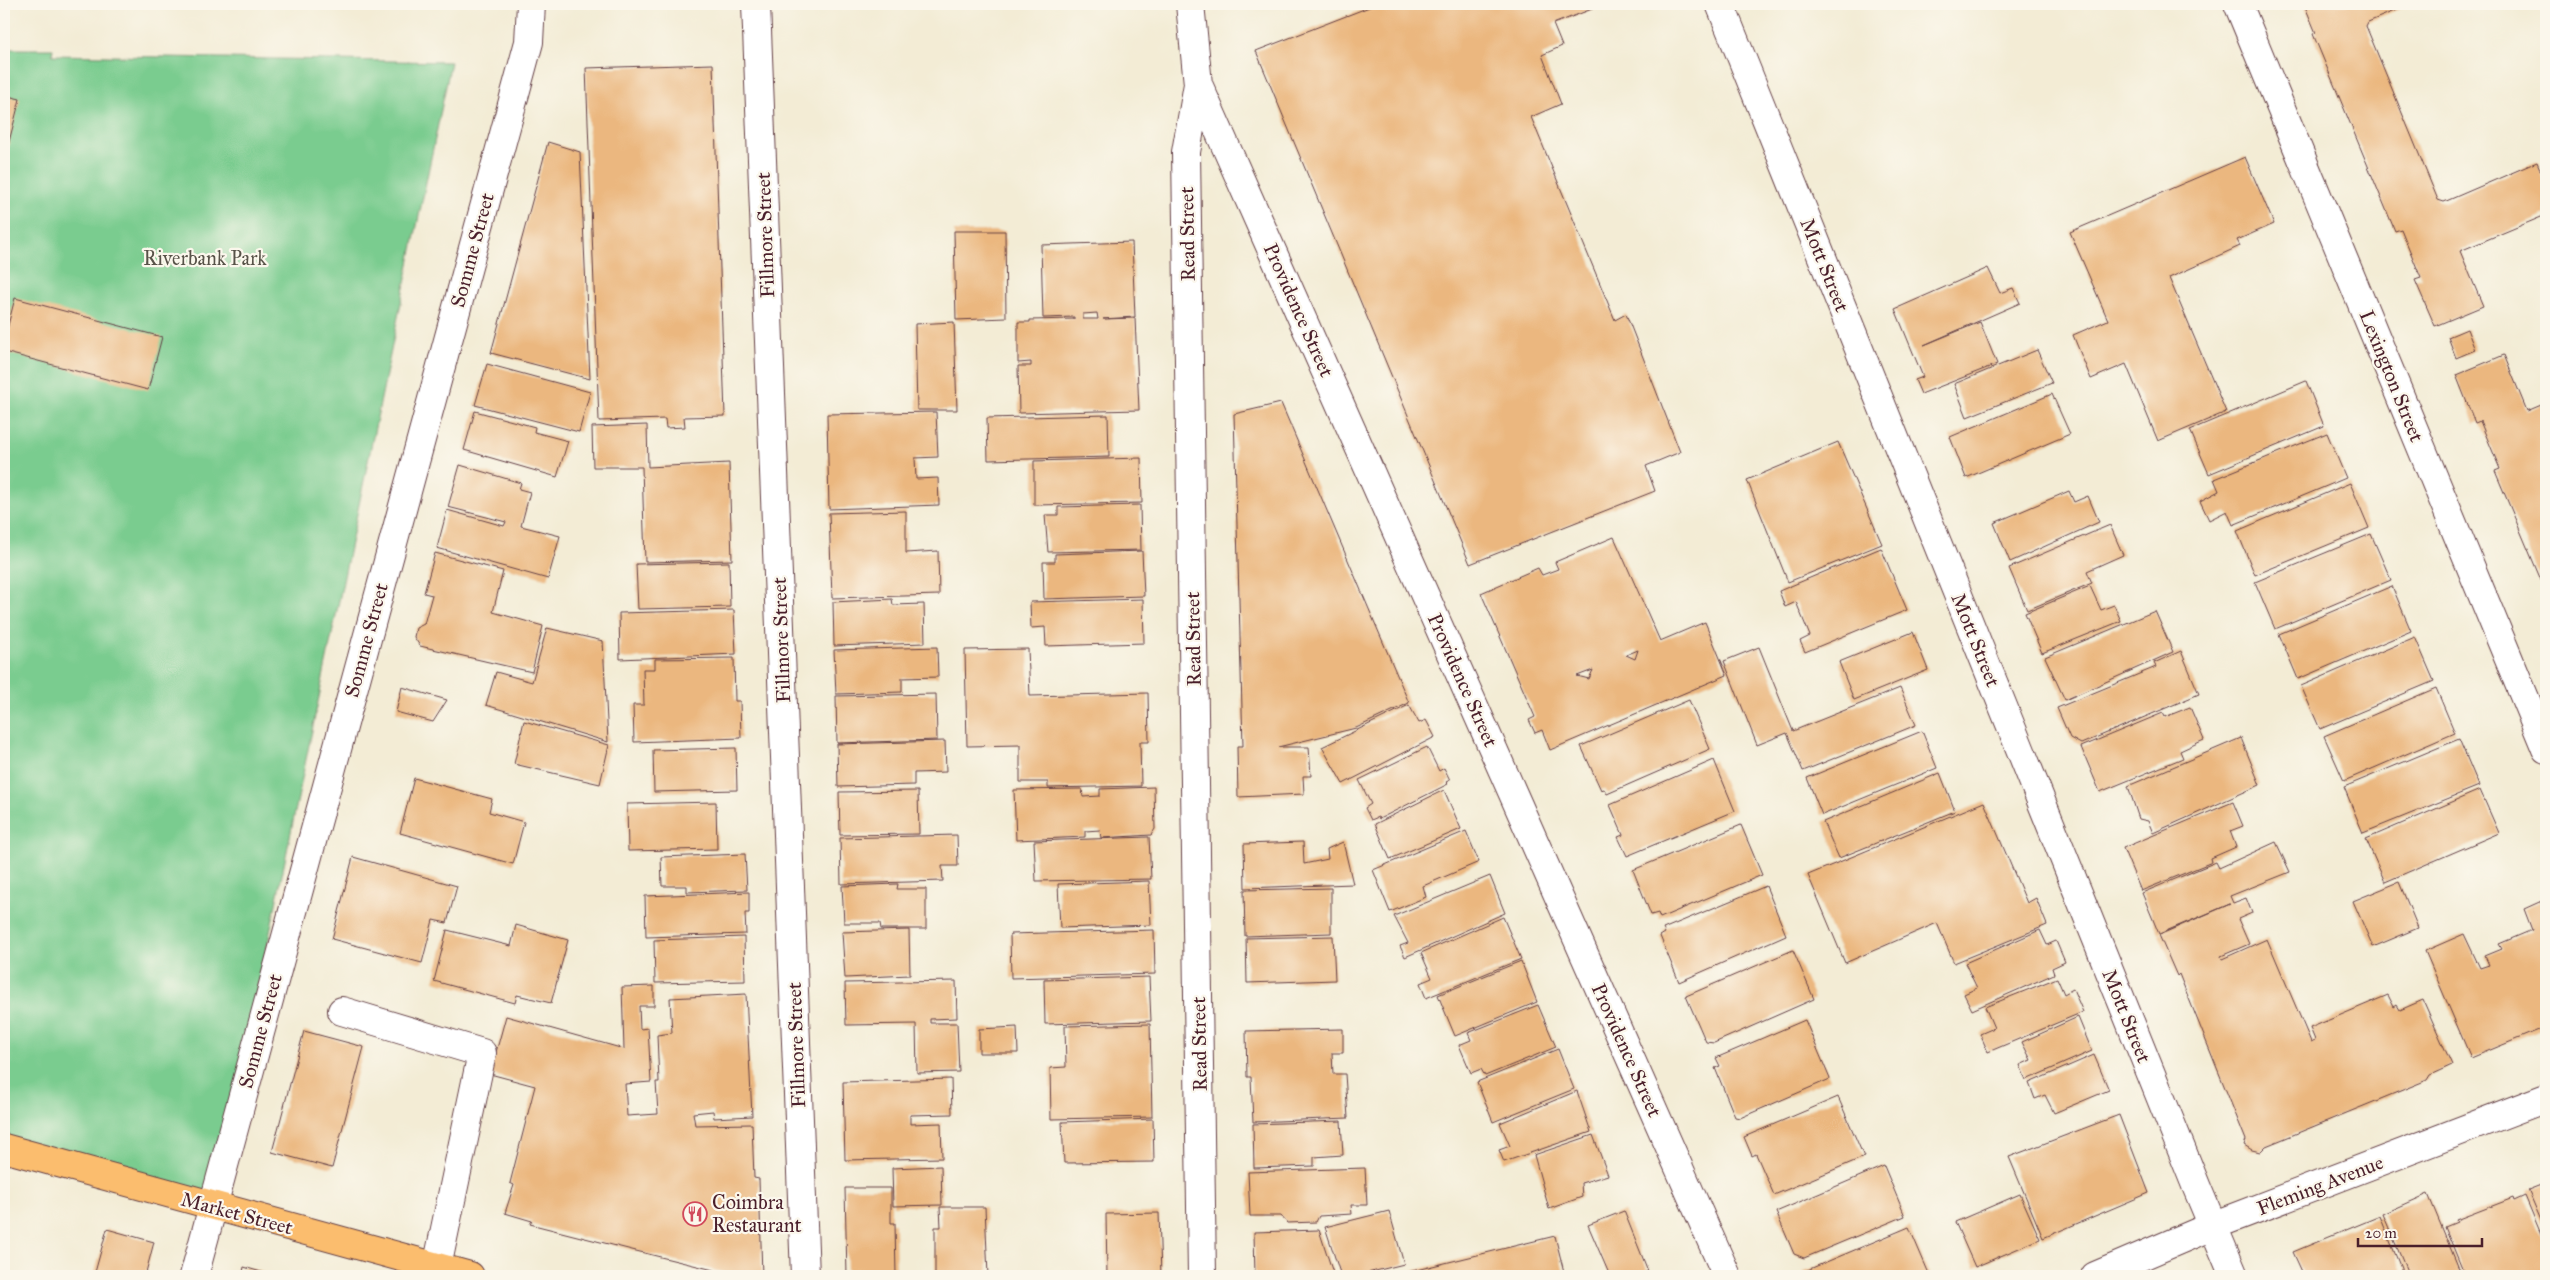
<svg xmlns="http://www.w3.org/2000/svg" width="2550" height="1280" font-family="'IM FELL Great Primer',serif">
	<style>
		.green { fill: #7acc8f; stroke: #62765d }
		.building { fill: #ebb77f; fill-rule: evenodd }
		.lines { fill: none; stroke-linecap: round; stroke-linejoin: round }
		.minor-casing { stroke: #633e44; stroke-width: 30 }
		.major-casing { stroke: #633e44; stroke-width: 30 }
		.minor { stroke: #fff; stroke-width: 28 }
		.major { stroke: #fbbd6e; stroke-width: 28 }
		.labels { text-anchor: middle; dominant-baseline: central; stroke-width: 4.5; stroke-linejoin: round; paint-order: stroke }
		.street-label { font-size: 20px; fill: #4a1f2b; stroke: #fbf7ec }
		.park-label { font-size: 20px; fill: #585349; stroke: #fbf7ec }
		.poi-label { font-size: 20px; fill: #4a1f2b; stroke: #fbf7ec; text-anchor: start }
	</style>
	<rect width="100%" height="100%" fill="#fbf7ec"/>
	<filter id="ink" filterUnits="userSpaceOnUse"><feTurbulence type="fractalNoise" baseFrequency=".02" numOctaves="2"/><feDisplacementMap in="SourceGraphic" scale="10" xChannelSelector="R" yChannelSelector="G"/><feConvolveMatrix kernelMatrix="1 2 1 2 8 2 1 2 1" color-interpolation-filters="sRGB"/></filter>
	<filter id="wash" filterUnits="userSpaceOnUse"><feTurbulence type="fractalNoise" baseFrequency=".0096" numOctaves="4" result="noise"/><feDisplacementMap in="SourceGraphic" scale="20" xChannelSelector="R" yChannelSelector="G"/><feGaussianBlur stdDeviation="1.12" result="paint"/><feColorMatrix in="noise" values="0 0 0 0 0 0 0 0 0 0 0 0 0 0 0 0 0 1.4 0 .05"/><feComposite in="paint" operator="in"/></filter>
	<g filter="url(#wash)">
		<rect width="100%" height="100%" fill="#f3ecd5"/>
		<path class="green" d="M4,49H53L52,55L451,62L213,1207L4,1139Z"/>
		<g id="blocks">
			<path class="building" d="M1377,4H1605L1553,24L1562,46L1542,55L1561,104L1531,117L1615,320L1626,314L1680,452L1646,466L1655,491L1470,564L1256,51Z
				M2304,4H2411L2368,22L2366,26L2438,200L2444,202L2537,162L2546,184V215L2460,251L2483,306L2435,326L2415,280L2421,278L2401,229L2395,231L2313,34L2316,33Z
				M713,64L725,416L684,417L685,427L666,428L665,419L599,421L586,68Z
				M4,95L20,99L4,161Z
				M548,142L580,152L590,379L491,353Z
				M2245,157L2274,224L2237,240L2240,246L2169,278L2226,412L2158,441L2126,364L2091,379L2073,335L2108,320L2070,232Z
				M954,231H1005L1006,318L956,320Z
				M1132,242L1135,317L1103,319L1135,318L1139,410L1019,413L1018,366H1031V362L1018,363V322H1030V320L1074,319V317L1043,318L1041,245ZM1097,313L1098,319H1083V314Z
				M1988,268L2000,293L2013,288L2020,303L1924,345L1980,322L1997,364L1921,394L1915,380L1923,377L1895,309Z
				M15,298L162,337L148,390L4,352V341Z
				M954,322L957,410H917L915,324Z
				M2467,329L2475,350L2456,358L2448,337Z
				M2037,350L2052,383L1967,417L1954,384Z
				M2504,355L2527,411L2546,403V592L2495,471L2500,469L2480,421L2475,423L2456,375Z
				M487,364L590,392L579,432L475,405Z
				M2306,381L2324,426L2209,474L2190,430Z
				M2052,394L2070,434L1966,478L1950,437Z
				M1281,403L1409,703L1356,728L1278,747H1309L1311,776H1303L1304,794L1238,797L1237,746H1243L1234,414Z
				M475,411L535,427L534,432L568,441L557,477L464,450Z
				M936,412L938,457L915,458L916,479L938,478L939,505L829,509L827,414Z
				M1108,415L1109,457L988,460L987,418Z
				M647,425L648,467L729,463L732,560L645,562L642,467H593L592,427Z
				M2327,433L2346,478L2233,525L2227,511L2209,520L2200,501L2219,491L2214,479Z
				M1838,442L1882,544L1788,582L1747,480Z
				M1141,458L1142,503L1034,505V461Z
				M460,465L521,483L519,489L530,492L521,526L560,536L548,579L437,548L447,510L504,526L506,522L448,507Z
				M2350,483L2369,528L2255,575L2237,531Z
				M2069,491L2074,502L2088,496L2099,522L2010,562L1994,523Z
				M1140,505L1141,550L1048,552L1045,515H1058V507Z
				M906,511V553L938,551L939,595L832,598L829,513Z
				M2110,525L2123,555L2087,571L2092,583L2027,610L2009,568Z
				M2371,534L2391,580L2275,629L2255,582Z
				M1614,537L1660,641L1705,622L1727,675L1550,750L1542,730L1535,733L1529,720L1535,717L1481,593L1538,568L1542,575L1558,569L1555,562ZM1638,650L1635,659L1626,655ZM1593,670L1589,679L1577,676Z
				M1881,548L1907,610L1805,652L1800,641L1810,636L1796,602L1785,607L1779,591Z
				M1142,551L1144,596L1044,599L1043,562H1055V554Z
				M435,553L503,571L493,612L543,626L532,672L420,646L414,637L416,628L424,624L432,595L424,593Z
				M729,562L730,607L638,609L636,564Z
				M2090,586L2101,610L2114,605L2121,621L2042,653L2025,613Z
				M2392,586L2411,631L2298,679L2279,634Z
				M892,599L893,605L924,604L925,643L834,646L833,602Z
				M1143,599L1144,643L1046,646L1045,627L1031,628L1030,602Z
				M734,610L736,654L620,659L619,613Z
				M2155,611L2173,652L2065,700L2045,657Z
				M547,628L603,641L608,742L486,705L496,672L532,682Z
				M1913,632L1928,670L1854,700L1839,662Z
				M2415,637L2434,681L2320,729L2301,686Z
				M937,647L938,677L902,678V692L836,694L834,650Z
				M1759,647L1793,731L1900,688L1916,725L1803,771L1787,733L1757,745L1724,661Z
				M1028,649L1030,696L1148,693L1149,742H1140L1141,786L1048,788V782H1020V745L967,746L965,650Z
				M2181,651L2199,694L2081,744L2070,738L2057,708L2156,667L2154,663Z
				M734,658L735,701H740L741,738L634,742L633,705H644L643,669H655V659Z
				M402,687L447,700L433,722L396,712Z
				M2436,688L2455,733L2344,781L2324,736Z
				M936,694L937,740L837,743L836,696Z
				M1689,700L1710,749L1607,794L1604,789L1601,790L1581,746Z
				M1409,705L1419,723L1426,720L1435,737L1343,784L1322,747Z
				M2190,707L2204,740L2180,751L2183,758L2100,792L2081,747L2163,713L2165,717Z
				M524,721L609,745L600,784L514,764Z
				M1922,731L1937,768L1822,815L1807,778Z
				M2241,738L2260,785L2153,833L2148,821L2139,819L2128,786Z
				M2459,739L2479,786L2363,833L2344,787Z
				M945,741L946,772L914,773V785L838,787L837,744Z
				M1427,747L1439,771L1444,768L1450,780L1446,782L1448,784L1379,819L1378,817L1371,820L1365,808L1371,804L1359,780Z
				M736,748L737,790L654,792L653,750Z
				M1714,760L1735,811L1627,856L1618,837L1623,835L1610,805Z
				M1940,773L1955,811L1839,858L1823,822Z
				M414,778L492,799L489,812L524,822L513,864L400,833Z
				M1154,787L1155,829L1151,835L1101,838L1100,830L1085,831V837L1016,840L1014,790L1082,789L1083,797L1100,796V789Z
				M1444,790L1461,829L1390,859L1375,824Z
				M2480,790L2499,833L2385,882L2366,839Z
				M918,791L919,834L840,835L839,792Z
				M716,802L717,849L628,851L627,804Z
				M1984,802L2027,903L2036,898L2047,925L1954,963L1937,923L1845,963L1808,875Z
				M2233,802L2243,826L2230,831L2236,847L2211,858L2212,862L2141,891L2123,848Z
				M1741,825L1762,875L1660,918L1658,913L1651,915L1633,870Z
				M1466,831L1479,862L1423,886L1426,897L1390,912L1373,870Z
				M957,835L958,866H942L943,881L841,884L840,838Z
				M1149,837L1151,879L1036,881L1034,841Z
				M1303,842L1304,864L1328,859L1327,849L1343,842L1353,884L1245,888L1244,844Z
				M2276,842L2290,872L2230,896L2233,903L2246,898L2252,913L2238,919L2249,944L2221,956L2222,959L2267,939L2311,1042L2315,1040L2310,1028L2388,995L2394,1007L2397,1005L2400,1010L2423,1000L2452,1065L2430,1075L2427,1080L2266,1146L2260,1152L2252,1150L2244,1145L2246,1140L2179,974L2177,976L2159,935L2230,904L2159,934L2142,893L2216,862L2219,868Z
				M745,854L747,890L687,892V886H662L661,857Z
				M353,857L457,886L447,923L433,920L422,963L332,939Z
				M1490,876L1505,913L1405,957L1400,946L1408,943L1394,916Z
				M1149,881L1151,925L1060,928L1058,884Z
				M2399,882L2418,928L2373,947L2353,901Z
				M898,884L897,889H926V929H881L880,923H844L842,886Z
				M1766,886L1786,935L1679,982L1660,936L1665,933L1663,929Z
				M1331,888V933L1245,936L1244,890Z
				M749,892V913H745L746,934L646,937L645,896Z
				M2546,899V1027L2471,1058L2425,951L2464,934L2480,968L2489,965L2485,956L2502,949L2499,944L2532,930L2524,909Z
				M1503,917L1521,959L1426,998L1420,983L1432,978L1421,953Z
				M516,925L568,940L551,1003L517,995L515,1003L434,981L447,930L511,946Z
				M909,930L910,975L845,978L842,932Z
				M1154,930L1155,974L1011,978L1010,934Z
				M2040,930L2047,945L2056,941L2065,962L2052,968L2054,974L1972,1010L1964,994L1977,988L1965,963Z
				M1333,936L1335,980L1247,983L1246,938Z
				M744,937L745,981L655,983L654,940Z
				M1793,950L1814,999L1714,1043L1706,1042L1686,996Z
				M1521,961L1537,1002L1455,1036L1438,995Z
				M1149,977L1151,1021L1045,1024L1044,980Z
				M2057,978L2064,994L2073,989L2083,1012L1988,1052L1980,1034L1994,1028L1985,1007Z
				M956,981L957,1018L930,1019V1023H957L959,1072L917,1073L916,1024L846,1025L845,983Z
				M654,986V1006H639L640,1029L648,1028L651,1082L625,1084L627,1116L658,1114L656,1082H659L657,1035L672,1033L670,998L746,994L752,1116L714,1118L713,1111L693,1113L695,1125L752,1124L754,1178L759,1179L762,1276H738L632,1250L530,1224L532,1221L505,1213L514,1185L510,1183L535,1086L490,1074L506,1016L624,1049L622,987Z
				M1538,1005L1556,1047L1485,1076L1481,1069L1471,1073L1459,1045L1471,1040L1468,1033Z
				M2078,1017L2092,1051L2026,1080L2020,1065L2031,1060L2022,1042Z
				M1805,1020L1830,1079L1740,1118L1735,1117L1715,1068L1720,1066L1716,1058Z
				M1150,1024L1152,1117L1051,1119L1050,1068L1066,1067L1065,1026Z
				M1017,1027L1018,1053H979V1029Z
				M1343,1029V1053H1332L1333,1074H1345L1348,1118L1253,1122L1251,1077H1247L1246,1031Z
				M304,1031L364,1047L332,1168L272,1152Z
				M1558,1049L1574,1089L1493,1122L1477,1082Z
				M2094,1055L2109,1090L2054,1113L2045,1095L2035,1099L2029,1083Z
				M951,1079L952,1114L910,1115V1124L941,1123L942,1158L845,1160L843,1082Z
				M1577,1091L1591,1132L1504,1162L1499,1150L1510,1146L1500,1123Z
				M1838,1097L1864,1157L1774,1195L1756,1154L1752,1156L1744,1137Z
				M2119,1115L2149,1193L2043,1238L2009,1157Z
				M1153,1119L1154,1162L1064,1163L1062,1122Z
				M1341,1121L1343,1155L1314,1157V1166L1254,1168L1253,1124Z
				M1593,1135L1608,1175L1581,1183L1582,1197L1549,1209L1534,1155Z
				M941,1166L942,1205L893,1206L892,1168Z
				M1884,1166L1905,1216L1804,1258L1794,1254L1776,1212Z
				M1365,1168L1367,1205H1351L1352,1214L1319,1216L1316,1222L1287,1223L1281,1216H1250L1248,1172Z
				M2546,1183V1232L2528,1190Z
				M845,1188H891V1223H895L896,1276H847Z
				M2020,1194L2040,1239L1975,1267L1955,1222Z
				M2428,1194L2462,1276H2409L2383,1214Z
				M2525,1196L2546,1246V1276H2465L2445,1227L2457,1222L2456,1220L2513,1198L2514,1201Z
				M940,1207H985L988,1276H935V1227H941Z
				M1389,1211L1404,1264L1355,1276H1341L1325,1227Z
				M1624,1211L1648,1271L1636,1276H1610L1588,1225Z
				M1159,1213L1161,1276H1107L1106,1214Z
				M2380,1216L2404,1276H2304L2293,1252Z
				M1909,1227L1930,1276H1803L1805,1271Z
				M107,1229L154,1242L145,1276H94Z
				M1319,1230L1334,1276H1255L1254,1232Z
				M1555,1236L1565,1276H1405L1404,1273Z
				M244,1267L275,1276H242Z"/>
		</g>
	</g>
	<g filter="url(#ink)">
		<use href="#blocks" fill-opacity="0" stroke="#633e44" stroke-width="1"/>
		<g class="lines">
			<g class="minor-casing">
				<path id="minor" d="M756,4L805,1276
					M1190,4L1198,84L1186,152L1202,1276
					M1720,4L2197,1188L2234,1276
					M2238,4L2546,749
					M1198,84L1727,1276
					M342,1011L482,1053L437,1267
					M194,1276L529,42L531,4
					M2095,1276L2212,1226L2546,1098"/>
			</g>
			<g class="major-casing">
				<path id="major" d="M4,1148L470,1276"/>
			</g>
			<use href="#minor" class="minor"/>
			<use href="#major" class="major"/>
		</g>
	</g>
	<defs>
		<g id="restaurant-ring" transform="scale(1.25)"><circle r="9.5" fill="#fbf7ec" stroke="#d1495b" stroke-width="1.5"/><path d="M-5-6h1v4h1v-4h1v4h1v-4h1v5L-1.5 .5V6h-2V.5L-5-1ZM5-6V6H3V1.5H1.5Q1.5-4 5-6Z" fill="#d1495b"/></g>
	</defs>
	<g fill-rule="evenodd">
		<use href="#restaurant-ring" x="695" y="1214"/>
	</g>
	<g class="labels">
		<g class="street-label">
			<text transform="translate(1187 234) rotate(-91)">Read Street</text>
			<text transform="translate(765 235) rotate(-92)">Fillmore Street</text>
			<text transform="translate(472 250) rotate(-75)">Somme Street</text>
			<text transform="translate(1825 265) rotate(68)">Mott Street</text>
			<text transform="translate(1299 310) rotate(66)">Providence Street</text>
			<text transform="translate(2392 376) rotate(68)">Lexington Street</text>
			<text transform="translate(1193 639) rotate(-91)">Read Street</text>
			<text transform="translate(366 640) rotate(-75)">Somme Street</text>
			<text transform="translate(781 640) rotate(-92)">Fillmore Street</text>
			<text transform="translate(1976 640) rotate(68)">Mott Street</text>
			<text transform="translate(1463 680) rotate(66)">Providence Street</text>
			<text transform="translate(2127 1016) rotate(68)">Mott Street</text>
			<text transform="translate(260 1031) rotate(-75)">Somme Street</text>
			<text transform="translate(1199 1044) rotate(-91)">Read Street</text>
			<text transform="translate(796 1045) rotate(-92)">Fillmore Street</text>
			<text transform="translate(1627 1050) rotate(66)">Providence Street</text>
			<text transform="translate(2320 1185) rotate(-21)">Fleming Avenue</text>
			<text transform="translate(237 1213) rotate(15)">Market Street</text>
		</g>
		<g class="park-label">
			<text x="205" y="258">Riverbank Park</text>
		</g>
		<g class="poi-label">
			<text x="712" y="1202">Coimbra<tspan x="712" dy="23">Restaurant</tspan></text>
		</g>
	</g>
	<rect width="2550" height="1280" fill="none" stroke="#fbf7ec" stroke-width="20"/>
	<path d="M2358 1238v8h124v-8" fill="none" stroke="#4a1f2b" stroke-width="2.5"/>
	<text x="2365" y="1238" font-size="15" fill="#4a1f2b" stroke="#fbf7ec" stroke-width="4" paint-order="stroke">20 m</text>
</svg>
